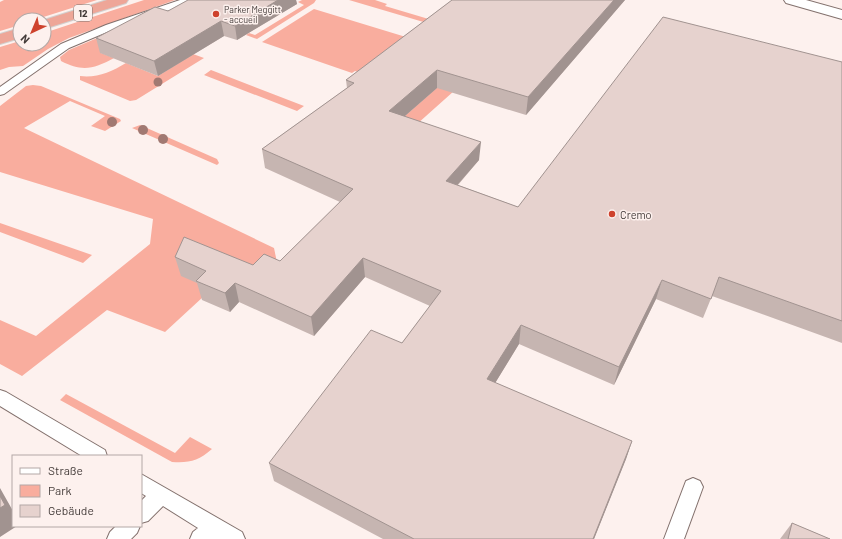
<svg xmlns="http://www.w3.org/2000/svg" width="842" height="539" font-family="Barlow,sans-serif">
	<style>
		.green { fill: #f9ad9e }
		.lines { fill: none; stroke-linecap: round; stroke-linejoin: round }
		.service-casing { stroke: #83716d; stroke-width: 2 }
		.secondary-casing { stroke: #83716d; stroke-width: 2 }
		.trunk-casing { stroke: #d2d0cf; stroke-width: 2 }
		.service { fill: #fff; fill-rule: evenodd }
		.secondary { fill: #fff; fill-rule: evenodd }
		.trunk { fill: #eea698; fill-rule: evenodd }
		.tree { fill: #a17972 }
		.wall { fill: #c6b5b1 }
		.shaded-wall { fill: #a19390 }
		.building { fill: #e6d2ce; stroke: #a19390 }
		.poi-dot { fill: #ce422d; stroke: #fdf1ee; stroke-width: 1.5 }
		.labels { text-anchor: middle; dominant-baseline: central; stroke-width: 3; stroke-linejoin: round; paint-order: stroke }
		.far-poi-label { font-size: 9px; fill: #433b39; stroke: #fdf1ee; text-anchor: start }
		.shield { fill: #fdf1ee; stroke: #7b726f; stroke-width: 1 }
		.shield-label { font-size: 10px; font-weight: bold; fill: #433b39 }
		.poi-label { font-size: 11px; fill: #433b39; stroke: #fdf1ee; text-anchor: start }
	</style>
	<rect width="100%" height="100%" fill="#fdf1ee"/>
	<path class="green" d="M4,0H97L34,20H20V25L0,31V2Z
		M144,0H175L69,38L48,49L23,66L9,67L0,70V47L20,41V44H44V33Z
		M302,0H316L314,3L257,39L246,35L249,33L255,35L304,5L298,2Z
		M349,0H375L387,4L385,6L442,23L437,26Z
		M556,0L342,191L382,136L530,6Z
		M314,9L419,41L372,77L355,71L352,73L262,42Z
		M102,36L101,53L114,58C94,69 82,72 61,61L60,57L69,50Z
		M193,54L204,58L136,100L130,101L80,80V76C97,78 111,72 126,63L158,76Z
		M211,70L304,106L297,111L204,75Z
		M33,85L41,86L120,119L121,121L105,131L91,126L105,116L70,101L24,128L274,248L279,272L229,273L165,332L107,310L22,376L0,364V320L36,336L150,244L153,219L0,172V106L26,86Z
		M140,125L217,159L219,163L217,165L132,128Z
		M0,223L92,255L83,263L0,232Z
		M66,394L175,453L190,437L212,449C198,461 190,463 172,462L60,400Z"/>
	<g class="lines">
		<g class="service-casing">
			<path id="service" d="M180,0H195L193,2L114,29L69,48L4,94L0,95V87L61,44L106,25Z
				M0,390L6,392L105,450L107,456H82L0,406Z
				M141,474L242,532L245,539H190L193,532L198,528L163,506L148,521L141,523V501L146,496L141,493Z
				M693,478L700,481L703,487L684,539H664L686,481Z
				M116,526H140L137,533L131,539H107L110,532Z"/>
		</g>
		<g class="secondary-casing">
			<path id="secondary" d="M784,0H806L842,10V19L786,3Z"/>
		</g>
		<g class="trunk-casing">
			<path id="trunk" d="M107,0H128L126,3L44,29V20Z
				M20,28V38L0,44V34Z"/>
		</g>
		<use href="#service" class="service"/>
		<use href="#secondary" class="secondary"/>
		<use href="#trunk" class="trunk"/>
	</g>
	<g class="tree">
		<circle cx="158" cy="82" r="4.5"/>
		<circle cx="112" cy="122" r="5"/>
		<circle cx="143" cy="130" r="5"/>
		<circle cx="163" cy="139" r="5"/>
	</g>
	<path class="wall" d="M188,0H296L297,4L237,40L224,36L158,76L100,53L96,38L168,11Z
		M452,0H625L526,115L437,88L405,116L479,160L458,185L518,207L842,62V343L712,296L703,318L656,299L614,385L519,344L495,383L632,441L626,459L594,539H383L274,481L269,463L402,343L430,306L365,277L314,336L239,302L230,312L202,300L197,283L181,276L175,257L253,265L280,261L340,202L265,168L262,149L347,88L346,80Z
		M792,523L830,539H780Z"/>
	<path class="shaded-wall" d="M278,0H296L297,4L237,40L235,26Z
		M614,0H625L526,115L528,97Z
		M221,21L224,36L158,76L154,61Z
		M437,70V88L390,129L389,111Z
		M481,142L479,160L445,199L446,181Z
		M363,258L365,277L314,336L311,317Z
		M662,280L656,299L614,385L619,367Z
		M235,283L239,302L230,312L225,293Z
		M521,325L519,344L486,398L487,379Z
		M632,441L626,459L594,539H593Z
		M0,488L13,511V526H17L0,537Z"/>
	<path class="building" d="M188,0H278L235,26L221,21L154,61L96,38L155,7L168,11Z
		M452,0H614L528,97L437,70L389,111L481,142L446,181L518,207L663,17L842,62V321L719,277L711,299L662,280L619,367L521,325L487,379L632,441L593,539H414L269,463L371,330L402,343L441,291L363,258L311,317L235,283L225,293L196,281L206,271L175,257L184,237L253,265L264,254L280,261L353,189L262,149L354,83L346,80Z
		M0,496L5,505L0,508Z
		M792,523L830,539H788Z"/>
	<g class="poi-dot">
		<circle cx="216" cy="14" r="4"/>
		<circle cx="612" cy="214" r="4"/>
	</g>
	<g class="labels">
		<g class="far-poi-label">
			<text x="224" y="9">Parker Meggitt<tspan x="224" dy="10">- accueil</tspan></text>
		</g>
		<rect class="shield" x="74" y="5" width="18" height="16" rx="3"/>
		<g class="shield-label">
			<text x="83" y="13">12</text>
		</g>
		<g class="poi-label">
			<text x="620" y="214">Cremo</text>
		</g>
	</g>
	<rect x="12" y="455" width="130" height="72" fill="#fdf1ee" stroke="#b3a8a6"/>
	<rect x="20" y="468" width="20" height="6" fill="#ffffff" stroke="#b3a8a6"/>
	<text x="48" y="475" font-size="12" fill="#433b39">Straße</text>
	<rect x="20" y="485" width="20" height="12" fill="#f9ad9e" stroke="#b3a8a6"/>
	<text x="48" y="495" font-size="12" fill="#433b39">Park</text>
	<rect x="20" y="505" width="20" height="12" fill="#e6d2ce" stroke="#b3a8a6"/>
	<text x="48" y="515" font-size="12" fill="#433b39">Gebäude</text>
	<g transform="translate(32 32) rotate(224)"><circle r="19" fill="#fdf1ee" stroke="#b3a8a6"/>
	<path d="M0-3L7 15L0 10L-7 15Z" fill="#ce422d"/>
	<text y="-6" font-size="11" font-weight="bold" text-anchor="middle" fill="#433b39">N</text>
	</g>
</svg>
